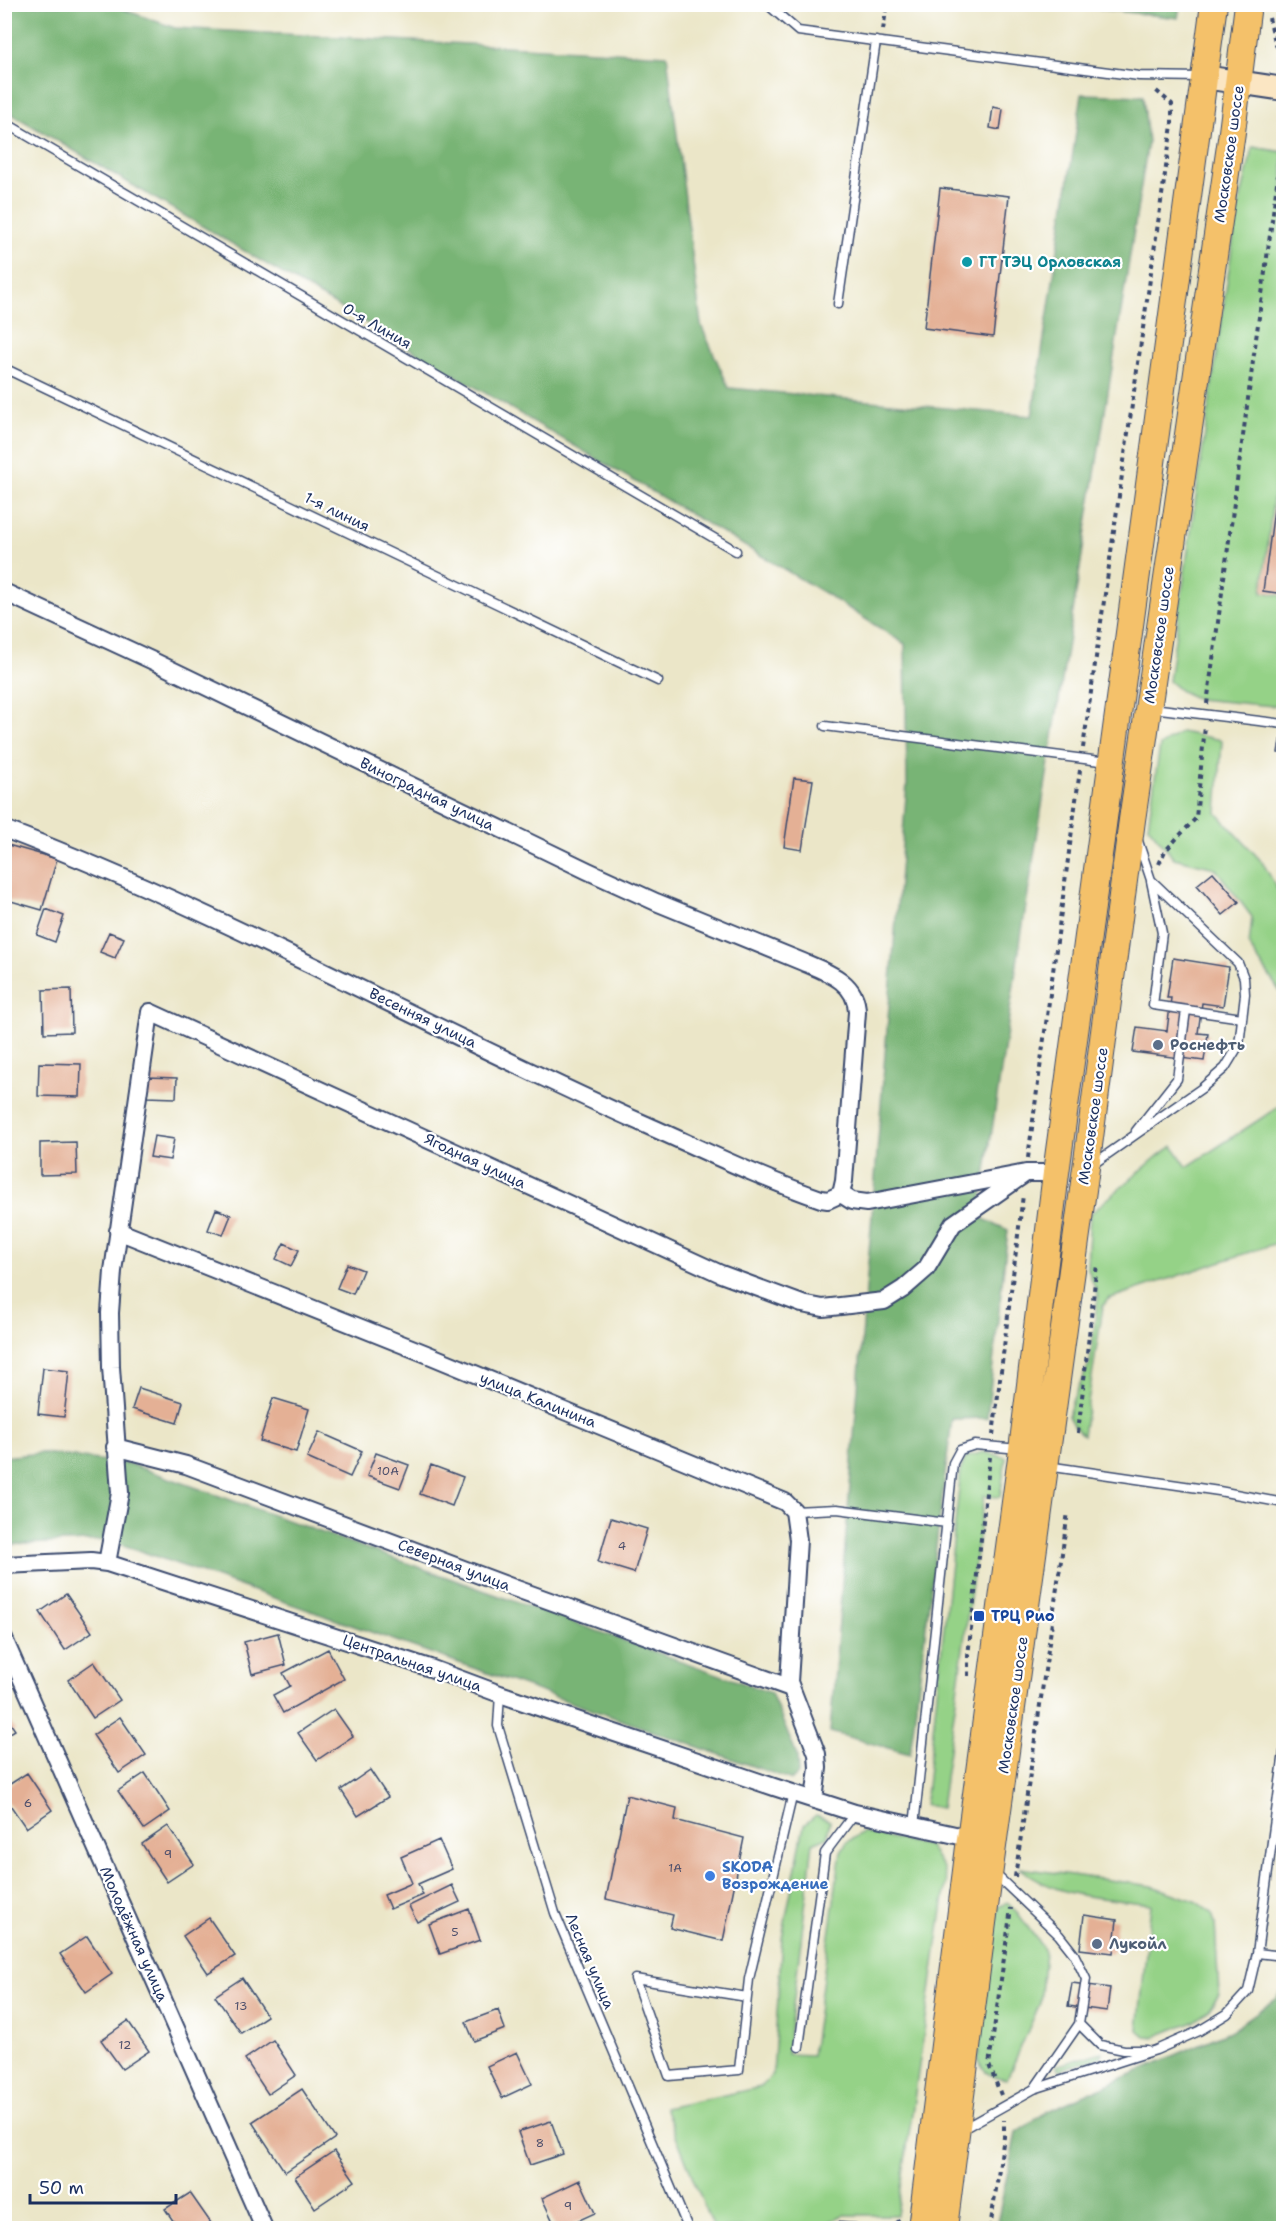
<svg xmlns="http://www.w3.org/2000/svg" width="1288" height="2233" font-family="'Shantell Sans',sans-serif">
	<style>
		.green { fill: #95d287; stroke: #588072; stroke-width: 1.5 }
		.forest { fill: #78b474; stroke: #4a7269; stroke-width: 1.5 }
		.building { fill: #e4b095 }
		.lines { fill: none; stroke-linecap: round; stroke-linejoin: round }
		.lane-casing { stroke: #3a4a6e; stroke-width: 11 }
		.street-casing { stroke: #3a4a6e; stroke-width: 20 }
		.secondary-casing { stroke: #3a4a6e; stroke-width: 26 }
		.primary-casing { stroke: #3a4a6e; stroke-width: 28 }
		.path { stroke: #3a4a6e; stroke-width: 4; stroke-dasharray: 4.5 4.5; stroke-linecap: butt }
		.lane { stroke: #fff; stroke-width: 8 }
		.street { stroke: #fff; stroke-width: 16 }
		.secondary { stroke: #fbe6c3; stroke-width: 22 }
		.primary { stroke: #f4c16a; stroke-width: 26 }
		.culture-dot { fill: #0f9aa8; stroke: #fff; stroke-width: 2 }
		.service-dot { fill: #5c6f8a; stroke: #fff; stroke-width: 2 }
		.transit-dot { fill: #1a4fb4; stroke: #fff; stroke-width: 2 }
		.shop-dot { fill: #3f7fe0; stroke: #fff; stroke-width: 2 }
		.labels { text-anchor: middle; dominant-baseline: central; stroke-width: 4.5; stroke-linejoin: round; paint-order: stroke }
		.number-label { font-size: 12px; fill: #4d4f6c }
		.street-label { font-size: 15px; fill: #1b2f5e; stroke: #fff }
		.culture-label { font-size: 15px; font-weight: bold; fill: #0d838f; stroke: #fff; text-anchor: start }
		.service-label { font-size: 15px; font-weight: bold; fill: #4e5e75; stroke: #fff; text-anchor: start }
		.transit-label { font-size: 15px; font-weight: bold; fill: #164399; stroke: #fff; text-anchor: start }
		.shop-label { font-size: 15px; font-weight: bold; fill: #366cbe; stroke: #fff; text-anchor: start }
	</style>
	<rect width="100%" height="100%" fill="#fff"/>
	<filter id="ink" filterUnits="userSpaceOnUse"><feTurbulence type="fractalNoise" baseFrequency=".0167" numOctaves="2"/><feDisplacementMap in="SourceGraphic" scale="12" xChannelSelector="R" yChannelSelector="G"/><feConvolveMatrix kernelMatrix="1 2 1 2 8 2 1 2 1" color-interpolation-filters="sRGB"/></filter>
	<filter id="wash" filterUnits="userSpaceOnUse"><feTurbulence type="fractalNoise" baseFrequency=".008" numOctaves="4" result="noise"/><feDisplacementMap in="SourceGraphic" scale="24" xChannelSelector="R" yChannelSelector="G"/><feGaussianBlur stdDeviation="1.35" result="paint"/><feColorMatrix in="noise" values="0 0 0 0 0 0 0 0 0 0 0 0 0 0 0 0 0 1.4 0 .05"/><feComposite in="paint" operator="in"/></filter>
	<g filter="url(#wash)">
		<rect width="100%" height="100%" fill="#ebe6c8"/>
		<path class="green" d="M1253,147L1283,152L1284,410L1262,592L1283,596V707L1198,699L1181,691L1169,681L1237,214Z
			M1181,732L1222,740L1217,813L1263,863L1283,900V996L1249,946L1252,917L1215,868L1174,858L1148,826L1160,746Z
			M1283,1104V1241L1108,1299L1103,1306L1083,1435L1074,1427L1068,1416L1073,1399L1090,1362L1098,1297L1087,1266L1090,1214L1159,1155L1173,1146L1187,1167Z
			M983,1452L1006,1457L1000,1497L984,1496L941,1808L925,1805L961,1469L966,1457Z
			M816,1815L830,1821L827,1837L813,1843L787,2054L812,2055L841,1851L847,1842L863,1832L929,1846L943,1868L946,1883L897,2215H843L817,2228H713L665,2108L761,2087L773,2074L782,1937L804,1825Z
			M1020,1868L1152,1886L1197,1902L1212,1914L1215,1923L1219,1995L1208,2011L1194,2021L1154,2037L1145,2036L1138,2030L1151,1904C1104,1897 1059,1900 1020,1868Z
			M1007,1903L1017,1912L1045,1951L1040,2003L1007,2079C992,2077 984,2074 978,2059L998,1907Z
			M1102,2052L1101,2057L1059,2070L1056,2066Z"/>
		<path class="forest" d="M5,5H111L175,28L667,55L701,325L729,388L1032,416L1082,94L1143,96L1148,142L1021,937L979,1217L1008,1230L987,1418L952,1419L910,1754L830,1732L907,784L905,644L826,594L5,110Z
			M1064,5L1180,4V5L1178,18Z
			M42,1453L130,1464L771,1693L797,1756L798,1774L792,1780L109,1540L5,1545L4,1457Z
			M1283,1989V2228H996L1016,2133L1048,2111L1230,2031L1276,1999Z"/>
		<g id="blocks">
			<path class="building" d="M993,107L1003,109L1000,130L990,128Z
				M940,188L1009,196L993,337L924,328Z
				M1276,495L1284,496V594L1263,591Z
				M1280,740H1284V754L1278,753Z
				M794,778L813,780L802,850L784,847Z
				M8,845L57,859L42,910L4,899V857Z
				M1213,872L1239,902L1223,915L1197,885Z
				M46,909L64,916L55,942L37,935Z
				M109,932L124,938L115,958L100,952Z
				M1173,958L1229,967L1223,1006L1202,1003L1198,1033L1208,1034L1204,1061L1133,1052L1137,1027L1167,1031L1171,998H1167Z
				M71,989L72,1032L44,1033L43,990Z
				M39,1063L81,1064L80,1097L38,1096Z
				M147,1077L177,1078L176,1098L146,1097Z
				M154,1136L174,1139L170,1160L150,1157Z
				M76,1142L77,1174L40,1175V1143Z
				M216,1209L231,1215L223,1235L208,1230Z
				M284,1243L299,1250L291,1266L276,1259Z
				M347,1264L363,1270L353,1294L337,1288Z
				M43,1368L69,1371L64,1417L38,1414Z
				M139,1388L183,1402L177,1423L132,1409Z
				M273,1398L309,1409L296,1452L260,1441Z
				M319,1432L362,1451L350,1477L307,1458Z
				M376,1453L409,1465L400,1488L367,1476Z
				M431,1465L463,1477L452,1506L420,1494Z
				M611,1518L647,1529L634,1573L598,1562Z
				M66,1594L92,1632L65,1650L40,1612Z
				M278,1633L286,1665L252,1674L244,1642Z
				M328,1649L344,1679L283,1713L273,1695L290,1686L283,1673Z
				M94,1662L120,1700L93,1718L68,1680Z
				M334,1709L353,1736L317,1760L298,1733Z
				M4,1714L15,1730L4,1737Z
				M120,1717L146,1755L119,1773L93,1735Z
				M370,1770L388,1797L358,1816L341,1790Z
				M27,1773L52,1810L26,1828L4,1796V1788Z
				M145,1773L170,1811L144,1829L118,1791Z
				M627,1795L677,1808L675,1820L744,1838L723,1941L670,1928L673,1915L606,1899Z
				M168,1826L194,1864L167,1882L142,1844Z
				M439,1840L452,1869L418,1884L423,1895L390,1909L384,1895L412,1883L401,1857Z
				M452,1885L460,1902L417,1922L409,1906Z
				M469,1909L480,1940L440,1954L429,1924Z
				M1084,1915L1117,1920L1113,1953L1080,1949Z
				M209,1918L235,1956L208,1973L183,1936Z
				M87,1936L112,1974L86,1992L60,1954Z
				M242,1978L267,2016L241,2033L215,1996Z
				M1072,1983L1110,1988L1107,2011L1068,2006Z
				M498,2010L505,2029L474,2041L466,2022Z
				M128,2021L149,2051L122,2069L101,2040Z
				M273,2040L296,2075L268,2094L245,2059Z
				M517,2052L532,2084L502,2098L487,2066Z
				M302,2089L335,2138L285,2172L252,2122Z
				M551,2121L563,2154L530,2165L518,2132Z
				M334,2151L355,2181L315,2208L295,2177Z
				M580,2180L595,2213L562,2228H556L542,2198Z
				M190,2193L213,2226L209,2228H178L165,2209Z"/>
		</g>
	</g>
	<g filter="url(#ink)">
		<use href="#blocks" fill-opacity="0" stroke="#3a4a6e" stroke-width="1.5"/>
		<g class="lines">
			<g class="lane-casing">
				<path id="lane" d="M767,4L798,31L1139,76L1200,77
					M4,122L736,551
					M838,304L876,41
					M4,368L658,681
					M1152,708L1284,724
					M825,726L1108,762
					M1151,881L1162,933L1153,1005L1242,1018
					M1136,1131L1177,1079L1186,1010
					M1092,1165L1202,1088L1225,1068L1239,1045L1245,994L1244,978L1238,963L1151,880L1138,841
					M1047,1466L1219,1491L1284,1503
					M794,1511L837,1509L947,1523
					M500,1694L498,1726L555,1913L688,2228
					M914,1826L953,1463L960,1450L975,1445L1019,1449
					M994,1873L1059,1935L1074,1954L1086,1979L1079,2024L1034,2089
					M1257,1953L1284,1956
					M747,1997L635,1979L669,2076L739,2070L749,1979L793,1793
					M1079,2024L1100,2045L1124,2050H1147
					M799,2047L825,1853L855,1813
					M961,2130L1034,2089L1156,2050L1199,2031L1227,2014L1248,1991L1257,1953L1284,1752
					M835,2228L839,2227L855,2228"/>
			</g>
			<g class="street-casing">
				<path id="street" d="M4,592L151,660L588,871L656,902L803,962C827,972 857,982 857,1012L844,1181L841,1194
					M4,829C223,912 428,1028 642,1123C701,1149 760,1178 821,1199L828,1200L841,1194
					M841,1194L852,1201L867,1203L1026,1173H1056
					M118,1231L424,1353L785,1502L794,1511L798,1540L789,1682L817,1754L818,1768L814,1800
					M115,1447L186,1465L514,1588L791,1688
					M107,1563L120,1493L111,1367L110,1313L113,1271L150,1012L721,1274L802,1304L823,1308L884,1301L903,1289L926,1269L953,1224L1026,1173
					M4,1565L91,1561L107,1563L430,1668L500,1694L774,1787L855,1813L978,1840
					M4,1639L264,2228"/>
			</g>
			<g class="secondary-casing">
				<path id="secondary" d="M1204,77L1284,89"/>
			</g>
			<g class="primary-casing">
				<path id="primary" d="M921,2228L970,1839L1022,1450L1056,1173L1214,4
					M944,2228L990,1868L1086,1168L1132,820L1232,132L1248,4"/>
			</g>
			<path class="path" d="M1269,18L1276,45L1284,56
				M883,30L887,4
				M1207,704L1283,138
				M1083,748L1172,125V104L1154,89
				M1159,864L1165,851L1196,818L1205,726
				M1028,1158L1080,770
				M1078,1433L1097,1264
				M993,1435L1023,1195
				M968,1676V1656L990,1457
				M1015,1877L1068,1512
				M1001,2095L989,2065L1011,1908
				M889,2228L901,2220
				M990,2228L1004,2137V2120"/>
			<use href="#lane" class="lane"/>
			<use href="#street" class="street"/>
			<use href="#secondary" class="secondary"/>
			<use href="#primary" class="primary"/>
		</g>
	</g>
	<circle class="culture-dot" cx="967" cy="262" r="6"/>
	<g class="service-dot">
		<circle cx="1158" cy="1045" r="6"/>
		<circle cx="1097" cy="1944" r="6"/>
	</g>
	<rect class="transit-dot" x="973" y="1610" width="12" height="12" rx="3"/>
	<circle class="shop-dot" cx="710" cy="1876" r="6"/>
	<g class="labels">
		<g class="number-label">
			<text x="388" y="1471">10А</text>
			<text x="622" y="1546">4</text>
			<text x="28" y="1803">6</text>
			<text x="168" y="1854">9</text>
			<text x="675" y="1868">1А</text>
			<text x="455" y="1932">5</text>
			<text x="241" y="2006">13</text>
			<text x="125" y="2045">12</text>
			<text x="540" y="2143">8</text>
			<text x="568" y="2206">9</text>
		</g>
		<g class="street-label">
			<text transform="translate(1229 154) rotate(-82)">Московское шоссе</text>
			<text transform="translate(377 326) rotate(30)">0-я Линия</text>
			<text transform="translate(337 512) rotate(26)">1-я линия</text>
			<text transform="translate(1159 635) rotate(-82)">Московское шоссе</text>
			<text transform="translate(427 794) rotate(26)">Виноградная улица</text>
			<text transform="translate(423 1018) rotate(26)">Весенняя улица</text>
			<text transform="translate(1093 1116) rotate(-82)">Московское шоссе</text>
			<text transform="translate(475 1161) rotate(25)">Ягодная улица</text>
			<text transform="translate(538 1400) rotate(22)">улица Калинина</text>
			<text transform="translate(454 1565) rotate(21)">Северная улица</text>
			<text transform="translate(412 1663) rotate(19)">Центральная улица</text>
			<text transform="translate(1013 1705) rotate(-82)">Московское шоссе</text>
			<text transform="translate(134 1934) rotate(66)">Молодёжная улица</text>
			<text transform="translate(590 1961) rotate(67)">Лесная улица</text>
		</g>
		<g class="culture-label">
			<text x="979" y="262">ГТ ТЭЦ Орловская</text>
		</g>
		<g class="service-label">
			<text x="1170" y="1045">Роснефть</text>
			<text x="1109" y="1944">Лукойл</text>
		</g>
		<g class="transit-label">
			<text x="991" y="1616">ТРЦ Рио</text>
		</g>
		<g class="shop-label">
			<text x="722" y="1867">SKODA<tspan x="722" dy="17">Возрождение</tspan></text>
		</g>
	</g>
	<rect width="1288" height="2233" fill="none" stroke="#fff" stroke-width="24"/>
	<path d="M30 2194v9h146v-9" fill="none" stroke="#1b2f5e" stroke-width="3"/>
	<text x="39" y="2194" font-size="18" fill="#1b2f5e" stroke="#ffffff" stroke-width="4.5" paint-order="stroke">50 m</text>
</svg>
